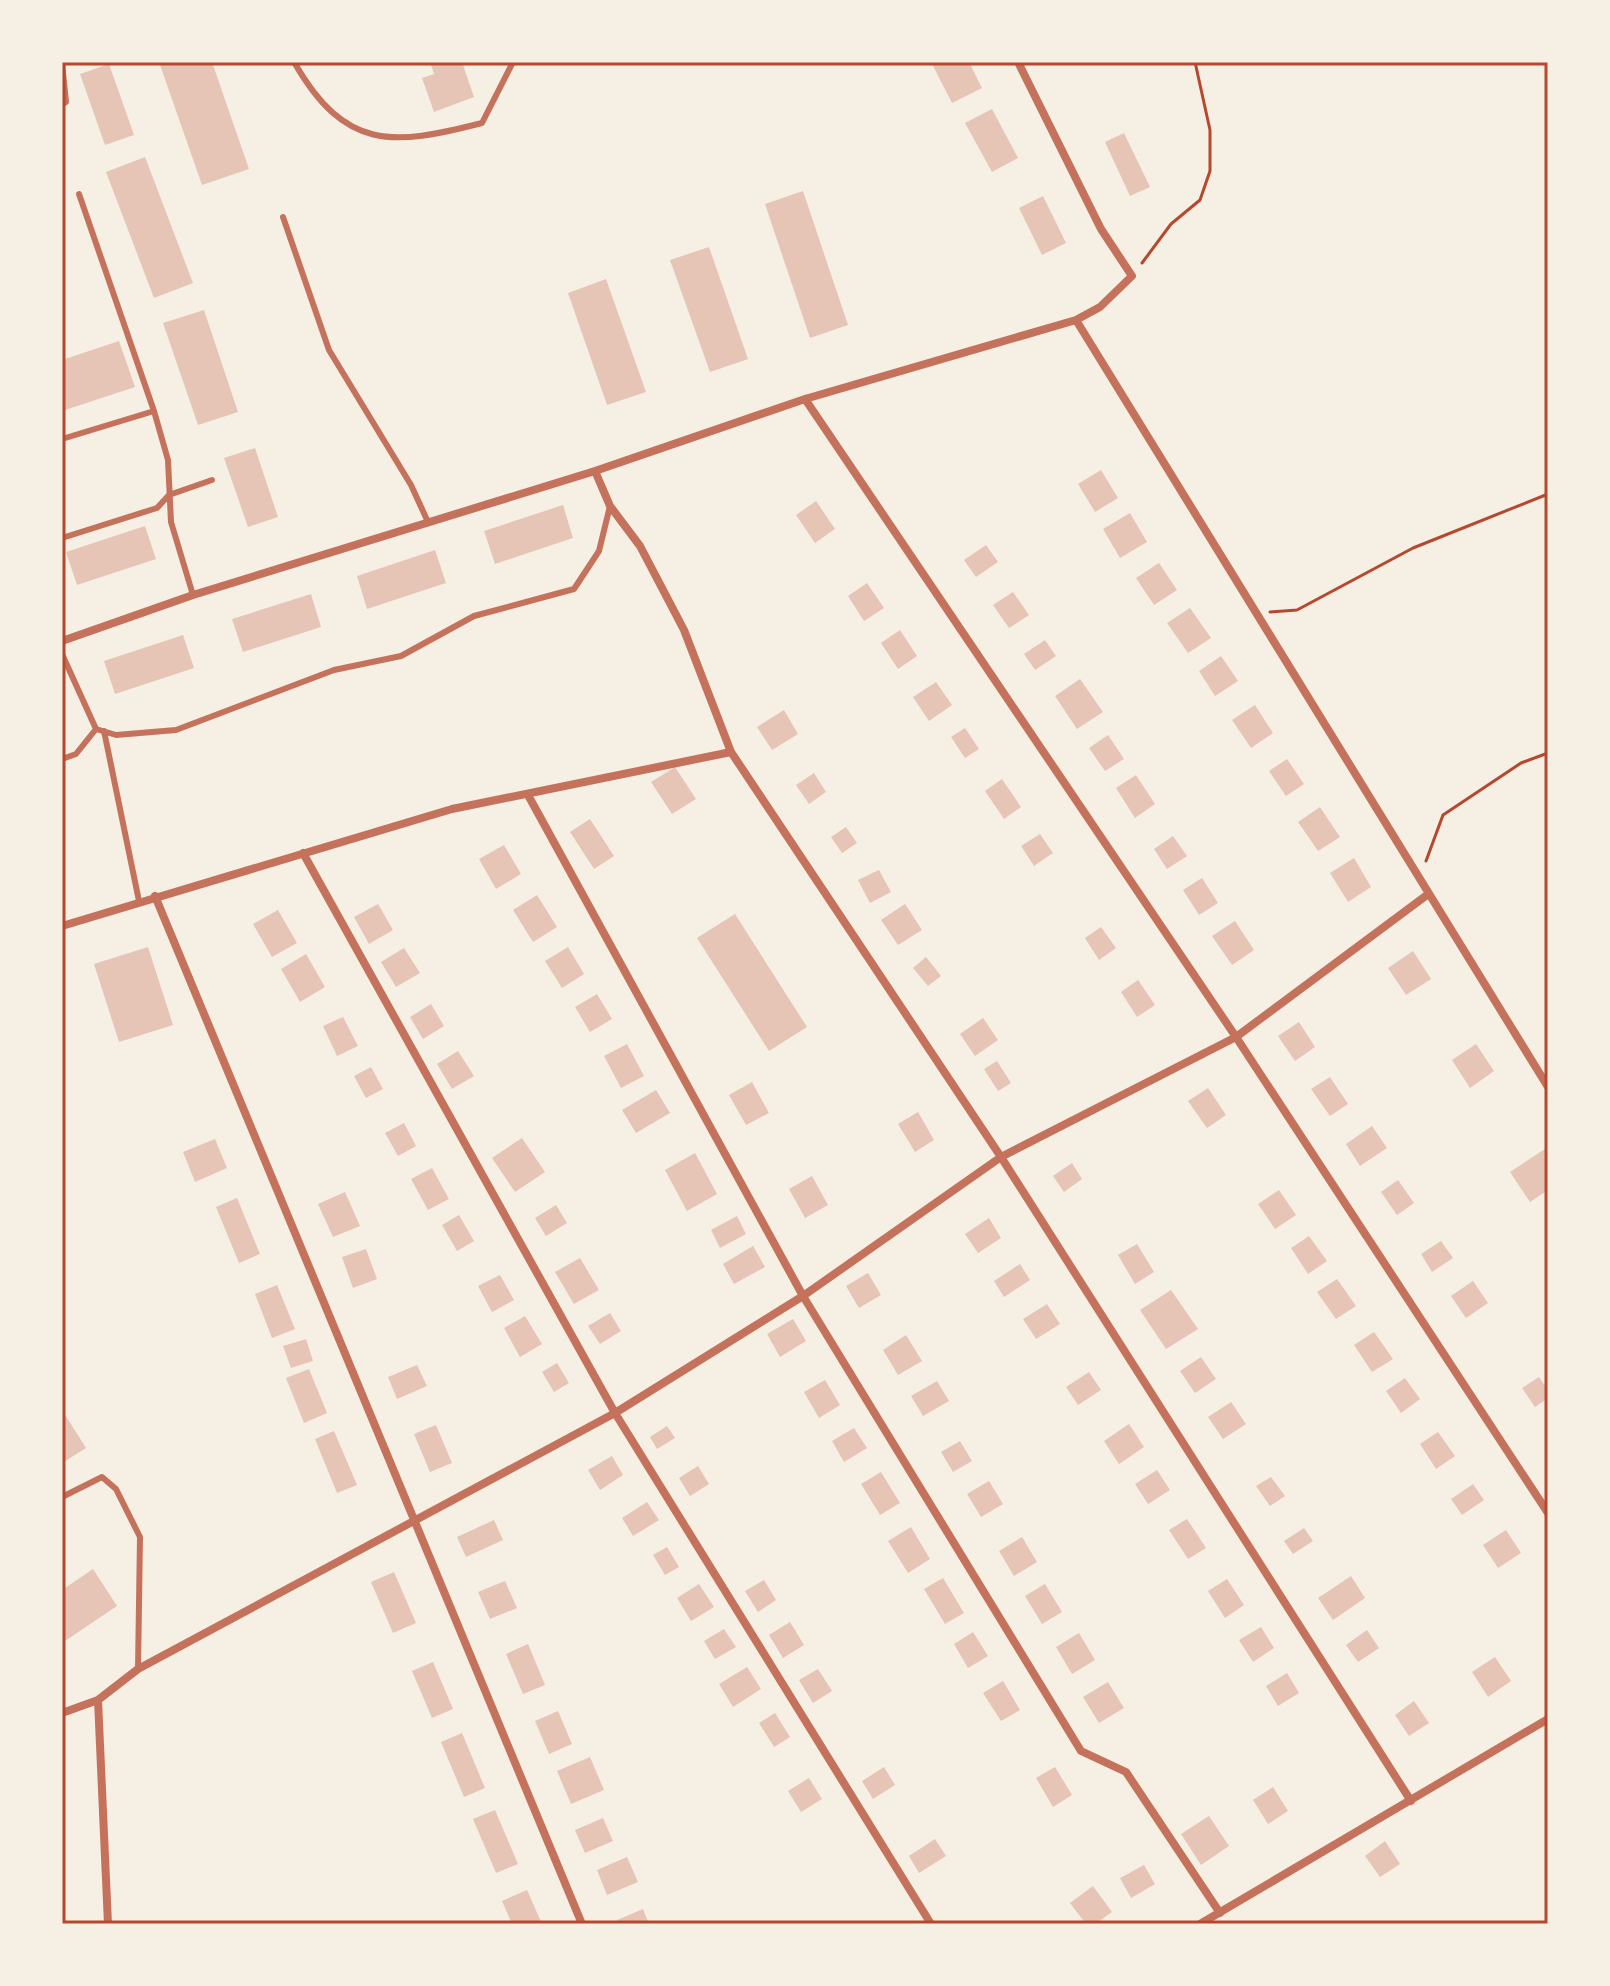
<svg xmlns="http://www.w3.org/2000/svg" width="1610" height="1986" font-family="'PT Sans Narrow',sans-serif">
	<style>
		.building { fill: #e6c5b7 }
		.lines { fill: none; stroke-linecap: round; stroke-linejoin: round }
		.path { stroke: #b5482f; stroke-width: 3 }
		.service { stroke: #c5725c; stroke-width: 6 }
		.minor { stroke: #c5725c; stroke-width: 8 }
		.neatline { fill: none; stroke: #b5482f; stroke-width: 3 }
	</style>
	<rect width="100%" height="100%" fill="#f6efe4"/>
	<path class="building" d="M159,62H212L249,169L202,185Z
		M430,62H462L474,97L434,112L422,78L434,74Z
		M931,62H969L982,88L952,103Z
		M109,64L134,135L105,145L80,74Z
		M992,109L1018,158L992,172L965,123Z
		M1124,133L1150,187L1130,196L1105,142Z
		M145,157L193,283L154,298L106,172Z
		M803,191L848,325L810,338L765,204Z
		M1043,196L1066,243L1042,255L1019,208Z
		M709,247L748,359L710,372L670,260Z
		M606,279L646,392L607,405L568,293Z
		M204,310L238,412L198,425L163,323Z
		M119,341L135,387L62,411V360Z
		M255,448L278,517L248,527L224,458Z
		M1101,470L1118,498L1095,512L1078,484Z
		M816,501L835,529L815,543L796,515Z
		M563,505L573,538L495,564L484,531Z
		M1130,513L1147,542L1120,558L1103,529Z
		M145,526L156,559L77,585L66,552Z
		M986,545L998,562L976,577L964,560Z
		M435,550L446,583L367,609L357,576Z
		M1159,563L1177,590L1154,605L1136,578Z
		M867,583L884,608L864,621L848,596Z
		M1013,592L1029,615L1009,628L993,605Z
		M311,594L321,627L243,652L232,619Z
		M1190,608L1211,638L1188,653L1167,623Z
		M900,630L917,656L898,669L881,643Z
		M183,635L194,668L115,694L104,661Z
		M1045,640L1056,656L1035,670L1024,654Z
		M1221,656L1238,681L1215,696L1199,671Z
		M1080,679L1103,712L1077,729L1055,696Z
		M936,682L952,705L929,721L913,697Z
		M1255,705L1273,733L1251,748L1232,720Z
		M784,710L798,734L772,750L757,727Z
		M965,728L979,749L965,758L951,737Z
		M1108,735L1124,759L1105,771L1089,748Z
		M1287,759L1304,784L1286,796L1269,771Z
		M675,767L696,799L672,814L651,782Z
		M814,773L826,792L809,804L796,785Z
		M1136,775L1155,804L1135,818L1116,788Z
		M1002,779L1021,807L1004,819L985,791Z
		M1320,807L1340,837L1318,851L1298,822Z
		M590,819L614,856L594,869L570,832Z
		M846,827L857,843L842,853L831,837Z
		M1040,834L1053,853L1034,866L1021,846Z
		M1173,836L1187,856L1167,869L1154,849Z
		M504,845L521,874L496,889L479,859Z
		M1354,858L1371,887L1348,902L1330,873Z
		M879,870L891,892L870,903L858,880Z
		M1202,878L1218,903L1199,915L1183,890Z
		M537,895L557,927L533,942L513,910Z
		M378,904L393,930L369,944L354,917Z
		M905,904L922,930L898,945L881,920Z
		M278,910L297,943L272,957L253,924Z
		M735,914L807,1027L769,1051L697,938Z
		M1235,921L1254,950L1232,965L1212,936Z
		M1101,927L1116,948L1099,960L1085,938Z
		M148,947L173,1025L119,1042L94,964Z
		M568,947L584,974L562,988L545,961Z
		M404,948L420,973L396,987L381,962Z
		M1413,951L1431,979L1406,995L1388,968Z
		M306,954L325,987L300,1002L281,969Z
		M926,957L941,976L928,986L913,968Z
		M1138,980L1155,1005L1137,1017L1121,992Z
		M597,994L612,1019L590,1032L575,1007Z
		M431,1004L444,1026L423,1039L410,1017Z
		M343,1017L358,1046L337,1056L323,1026Z
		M983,1018L998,1040L975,1056L960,1034Z
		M1299,1022L1315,1047L1295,1061L1278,1036Z
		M627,1044L644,1076L621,1088L604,1056Z
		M1476,1044L1494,1071L1470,1088L1452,1060Z
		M458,1051L474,1076L452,1089L437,1064Z
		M997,1061L1011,1083L998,1091L984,1069Z
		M371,1067L383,1089L366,1098L354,1076Z
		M1330,1077L1348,1104L1330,1116L1311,1089Z
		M752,1082L769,1113L746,1125L729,1095Z
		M1208,1088L1226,1115L1207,1128L1188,1101Z
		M656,1090L670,1113L636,1133L622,1110Z
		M918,1112L934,1140L915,1152L898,1124Z
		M404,1123L416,1146L398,1156L385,1133Z
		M1372,1126L1387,1148L1360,1166L1346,1144Z
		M522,1138L545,1172L515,1192L492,1158Z
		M215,1139L227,1168L195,1182L183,1152Z
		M1548,1147V1190L1530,1202L1510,1172Z
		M695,1153L717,1194L687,1211L665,1170Z
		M1072,1163L1082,1179L1064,1192L1053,1176Z
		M432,1168L449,1199L428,1210L411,1179Z
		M812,1176L828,1205L805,1218L789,1189Z
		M1398,1180L1414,1203L1397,1215L1381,1192Z
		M1279,1190L1296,1215L1275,1229L1258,1204Z
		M345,1192L360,1226L333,1237L318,1204Z
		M237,1198L260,1254L239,1263L216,1207Z
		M556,1205L567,1223L546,1236L535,1218Z
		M459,1215L474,1241L457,1251L442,1225Z
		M737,1216L746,1234L720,1248L711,1230Z
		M989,1218L1001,1238L978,1253L965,1234Z
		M1309,1236L1327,1261L1308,1274L1291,1248Z
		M1441,1241L1453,1258L1432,1272L1421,1254Z
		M1137,1244L1154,1272L1135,1284L1118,1255Z
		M753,1246L765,1267L734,1284L723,1264Z
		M366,1249L377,1279L353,1288L342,1257Z
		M580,1258L599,1290L574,1304L555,1272Z
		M1020,1264L1030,1280L1004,1297L994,1281Z
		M868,1273L881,1295L859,1308L846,1286Z
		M500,1275L514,1300L492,1312L478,1286Z
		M1337,1279L1356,1306L1336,1319L1317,1292Z
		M1473,1281L1488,1303L1466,1318L1451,1296Z
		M277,1285L295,1329L272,1338L255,1294Z
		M1171,1290L1198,1329L1166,1349L1140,1310Z
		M1047,1304L1060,1324L1036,1339L1023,1319Z
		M610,1313L621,1331L600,1344L588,1326Z
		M525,1316L542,1344L520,1357L504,1328Z
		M793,1319L806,1341L780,1357L767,1334Z
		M1374,1332L1393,1359L1372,1372L1354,1345Z
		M906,1335L922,1361L898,1375L883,1350Z
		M306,1339L313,1361L291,1368L283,1346Z
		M1201,1357L1216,1379L1195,1393L1180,1371Z
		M557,1363L569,1383L554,1392L542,1372Z
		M417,1365L427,1386L397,1399L388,1377Z
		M309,1369L327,1413L304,1423L286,1378Z
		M1089,1372L1101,1390L1078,1405L1066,1387Z
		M1539,1377L1548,1390V1398L1535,1407L1522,1388Z
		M1405,1378L1420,1399L1401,1413L1386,1391Z
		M825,1380L840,1405L819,1418L804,1392Z
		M937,1381L949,1401L923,1416L911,1396Z
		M1231,1402L1246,1424L1223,1439L1208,1417Z
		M64,1413L86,1448L62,1463V1414Z
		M1129,1424L1144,1447L1119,1464L1104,1441Z
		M436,1425L452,1463L430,1472L414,1434Z
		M667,1426L675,1438L657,1449L650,1437Z
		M854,1428L867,1448L844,1462L832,1441Z
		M334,1431L357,1485L337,1493L315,1439Z
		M1438,1432L1455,1456L1436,1469L1420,1444Z
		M960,1441L972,1461L953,1472L941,1452Z
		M612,1456L623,1475L600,1490L588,1470Z
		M698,1466L709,1484L690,1496L679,1478Z
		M1157,1470L1170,1490L1148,1504L1135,1484Z
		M881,1472L900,1503L880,1515L861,1484Z
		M1271,1477L1285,1496L1270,1506L1256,1486Z
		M989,1481L1003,1504L981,1517L967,1494Z
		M1473,1484L1484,1500L1462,1515L1451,1499Z
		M647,1502L659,1520L633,1536L622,1518Z
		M1187,1519L1206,1548L1188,1559L1169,1530Z
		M494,1520L503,1540L466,1557L457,1537Z
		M911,1527L930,1559L908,1573L888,1541Z
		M1304,1528L1313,1541L1293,1554L1284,1541Z
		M1506,1530L1521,1553L1498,1568L1483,1545Z
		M1022,1537L1037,1562L1014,1576L999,1551Z
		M667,1547L679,1567L665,1575L653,1555Z
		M93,1569L117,1606L62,1643V1590Z
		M394,1572L416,1623L393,1633L371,1582Z
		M1351,1576L1365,1598L1333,1620L1318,1598Z
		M943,1578L964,1613L945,1624L924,1589Z
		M1227,1579L1244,1605L1225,1618L1208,1591Z
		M764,1580L776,1600L758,1612L745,1591Z
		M505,1581L517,1608L490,1619L478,1592Z
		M699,1584L714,1607L691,1621L677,1598Z
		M1045,1584L1062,1612L1042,1624L1025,1596Z
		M790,1622L804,1645L783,1658L769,1635Z
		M1261,1627L1274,1648L1253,1662L1239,1640Z
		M724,1629L736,1647L715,1659L704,1641Z
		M1367,1630L1379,1648L1358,1662L1346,1645Z
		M973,1632L988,1656L968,1668L954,1644Z
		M1079,1633L1095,1660L1072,1674L1056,1647Z
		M528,1644L545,1685L523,1694L506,1654Z
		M1495,1657L1511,1681L1488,1697L1472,1672Z
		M433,1662L453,1709L432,1718L412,1671Z
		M747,1667L761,1689L733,1707L719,1684Z
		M818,1669L832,1691L813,1703L799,1680Z
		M1287,1673L1299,1693L1278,1706L1266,1686Z
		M1003,1681L1020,1710L1001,1721L983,1693Z
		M1108,1682L1124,1708L1099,1723L1083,1697Z
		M1414,1701L1429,1723L1409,1736L1395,1715Z
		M558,1711L572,1744L549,1754L535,1721Z
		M775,1713L790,1737L774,1747L759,1723Z
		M462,1733L485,1788L464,1797L441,1742Z
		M590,1757L604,1790L571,1804L557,1771Z
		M884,1767L895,1785L873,1799L862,1781Z
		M1055,1767L1072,1795L1053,1807L1036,1778Z
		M809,1778L822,1799L801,1812L788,1791Z
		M1273,1787L1288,1811L1268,1824L1253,1800Z
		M495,1810L518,1864L496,1873L473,1819Z
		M1209,1816L1229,1846L1201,1865L1181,1834Z
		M603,1818L613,1841L585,1853L575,1830Z
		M935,1839L946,1856L919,1873L909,1856Z
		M1385,1841L1400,1864L1380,1877L1365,1856Z
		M627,1857L638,1882L607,1895L597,1870Z
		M1144,1865L1155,1884L1131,1898L1120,1878Z
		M1093,1886L1112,1912L1095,1924H1086L1070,1903Z
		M527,1890L542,1924H512L502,1901Z
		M643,1909L649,1924H619L617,1920Z"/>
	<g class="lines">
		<path class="path" d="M1142,263L1171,224L1200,200L1210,171V130L1195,62
			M1270,612L1297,610L1413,548L1548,494
			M1426,861L1443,815L1521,763L1548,753"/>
		<path class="service" d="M294,62C345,151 392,146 482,123L513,62
			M62,104L66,102L62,63L65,62
			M79,194L154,411L168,460L171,522L193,595
			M283,217L329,350L411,485L428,522
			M62,439L154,411
			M62,538L157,508L169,495L212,480
			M62,654L96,729L116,735L176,730L334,670L401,656L474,616L574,589L599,551L610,506
			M104,731L139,901
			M62,759L76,754L96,729
			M62,1497L102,1477L116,1489L140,1537L138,1669"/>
		<path class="minor" d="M1076,320L1548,1087
			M805,399L1236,1037L1548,1513
			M595,471L610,506L640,546L684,630L731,752L1001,1157L1411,1801
			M62,641L193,595L595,471L805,399L1076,320L1100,307L1132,276L1101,229L1018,62
			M528,795L803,1296L1081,1751L1126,1772L1220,1913
			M303,853L615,1413L931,1924
			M155,896L582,1924
			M62,926L452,809L731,752
			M98,1700L108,1924
			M62,1713L98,1700L138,1669L615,1413L803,1296L1001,1157L1236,1037L1427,895
			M1200,1924L1548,1719"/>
	</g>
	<rect width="1610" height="1986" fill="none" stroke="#f6efe4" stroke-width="128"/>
	<rect x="64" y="64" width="1482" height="1858" class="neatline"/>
</svg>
